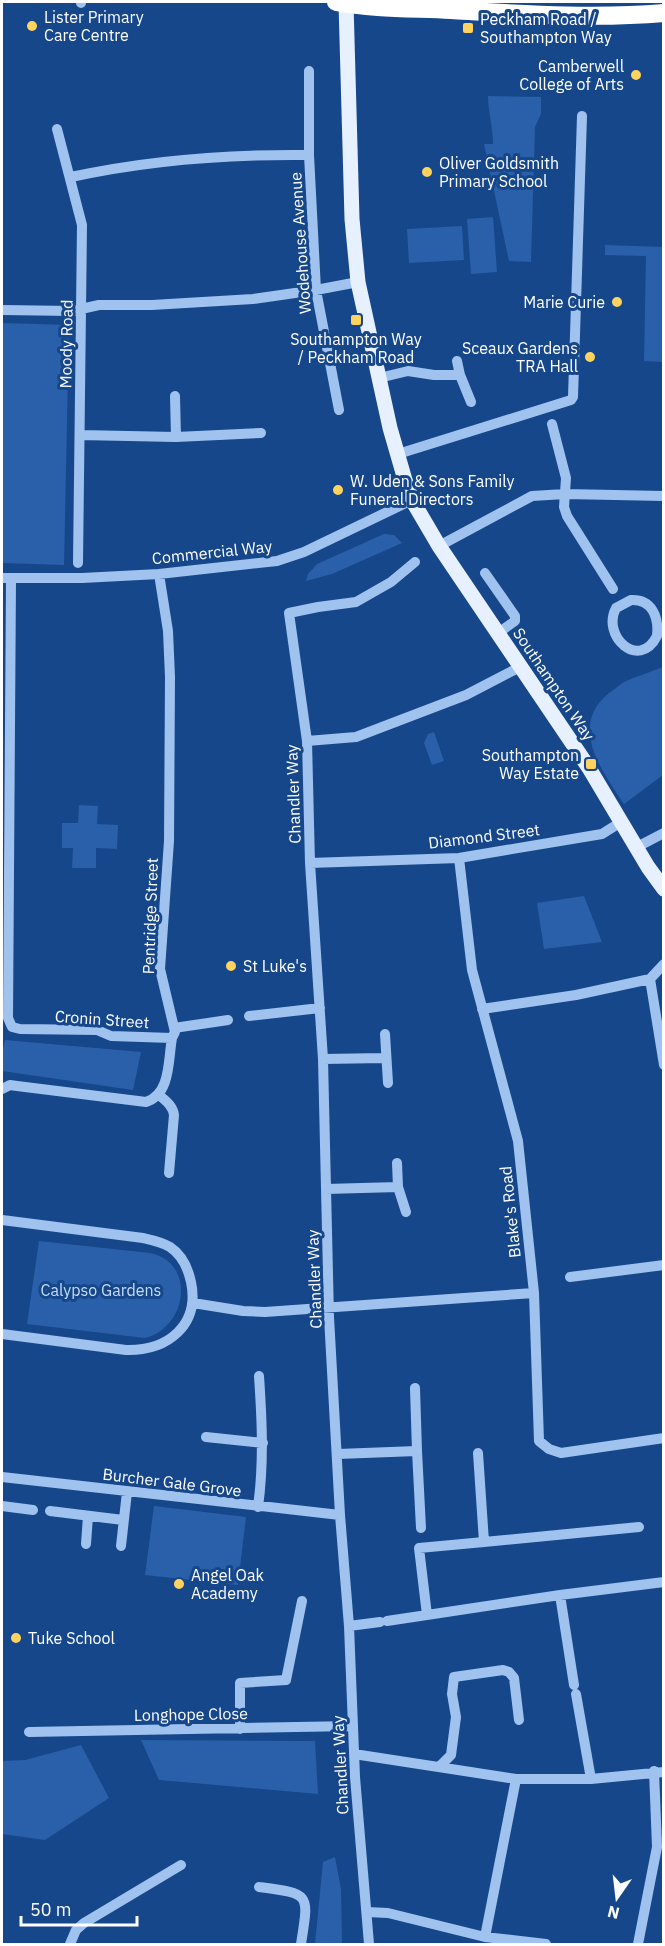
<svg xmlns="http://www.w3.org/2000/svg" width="665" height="1946" font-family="'IBM Plex Sans',sans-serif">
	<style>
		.green { fill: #2960a9 }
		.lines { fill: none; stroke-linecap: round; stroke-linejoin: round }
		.minor { stroke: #a0c2ef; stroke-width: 10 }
		.major { stroke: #e7f0ff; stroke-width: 15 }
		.highway { stroke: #fff; stroke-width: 18 }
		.poi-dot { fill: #ffd35d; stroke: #16478b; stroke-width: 2 }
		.labels { text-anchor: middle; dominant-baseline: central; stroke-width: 6; stroke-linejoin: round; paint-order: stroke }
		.poi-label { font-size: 16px; fill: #fff; stroke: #16478b; text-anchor: start }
		.street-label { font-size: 16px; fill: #fff; stroke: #16478b }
		.park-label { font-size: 16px; fill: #c6ddfb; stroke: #16478b }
	</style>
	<rect width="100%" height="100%" fill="#16478b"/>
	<path class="green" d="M488,96L541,97V114L535,127L531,262L509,261L484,144H493C493,127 488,112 488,96Z
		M493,217L497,272L471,274L467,219Z
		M462,226L464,260L409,263L407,229Z
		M605,245L663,247V362L644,361L646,256L605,255Z
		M2,323L69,325L64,565L2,563Z
		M384,534L394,535L402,543L332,574L306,581L308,574L317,564Z
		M663,667V775L624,804C602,771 568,726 609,693C614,690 619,685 624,682C637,676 651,672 663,667Z
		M434,732L444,761L432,765L424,743L428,734Z
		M79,805L98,806L97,824L118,825L117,849L96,848V868H72L73,848H62V823H78Z
		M584,896L602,942L544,949L537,903Z
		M5,1040L141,1052L133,1090L2,1071V1053Z
		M39,1241L150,1253C196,1262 188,1327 145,1338L27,1324Z
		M154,1506L246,1517L238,1585L145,1575Z
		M141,1740L315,1741L318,1794L159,1780Z
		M81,1745L109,1798L45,1840L2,1834V1761L25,1760Z
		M335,1857L341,1889L342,1944H315L323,1862Z"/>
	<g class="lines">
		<path class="minor" d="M81,3V2
			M309,71V155L316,290L339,410
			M57,129L82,225L78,563
			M71,177C149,160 230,154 309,155
			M2,310L72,311L99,305H152L253,299L316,290L358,282
			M457,361L460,375L471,402
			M379,378L408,371L434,375H460
			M175,396L176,437
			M552,424L566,478L564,507L567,516L613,589
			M80,435L176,437L261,433
			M398,454L571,400L573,397L582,116
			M439,546L532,496L565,494L664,496
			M485,573L515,616V621L498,633
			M2,578H82L159,574L277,561L304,552L412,500
			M11,579L8,1018L12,1027L20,1029L97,1030L111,1036L172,1038
			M631,600C652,599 659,617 657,636C639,671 601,636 616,608Z
			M307,741L356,737L466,695L520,667
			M637,847L664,833
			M459,858L472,970L518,1141L534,1293L539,1441L549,1449L561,1453L664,1438
			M310,863L459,858L602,834L621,822
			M664,964L650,979L664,1065
			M482,1009L576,995L650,979
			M249,1016L320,1008
			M174,1028L228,1020
			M385,1034L388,1083
			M323,1059L385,1058
			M2,1089L10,1085L17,1086L146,1102C171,1094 168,1060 172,1038L175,1032L160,969L169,841L170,677L168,631L159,574
			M159,1095C166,1101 173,1106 174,1115L169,1173
			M397,1163L398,1187L406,1212
			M326,1189L398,1187
			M2,1220L143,1238C152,1240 162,1242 170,1247C182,1255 188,1268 191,1282C200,1325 168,1351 126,1350L2,1334
			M570,1277L664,1265
			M193,1303L243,1311L265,1312L534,1293
			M206,1437L263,1443
			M417,1451L421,1528
			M338,1454L417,1451L415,1388
			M2,1477L340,1515
			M2,1506L33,1510
			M258,1507C264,1463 262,1420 259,1376
			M50,1511L123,1520
			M484,1542L639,1527
			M86,1544L88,1516
			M121,1546L127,1492
			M560,1595L574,1685
			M427,1615L419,1548L484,1542L478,1453
			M387,1621L560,1595L664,1582
			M349,1626L380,1622
			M576,1694L591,1779
			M240,1729V1683L286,1680L302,1601
			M29,1732L353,1726
			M354,1754L516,1779H591L664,1772
			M440,1766L451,1755L456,1717L452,1694L454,1677L503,1670L509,1672L514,1678L519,1720
			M259,1887C311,1894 309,1893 301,1944
			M367,1912L388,1913L485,1937L546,1944
			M485,1937L516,1779
			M70,1944L76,1930L84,1923L181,1865
			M369,1944L355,1777L349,1626L340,1515L329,1317L323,1059L310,863L307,741L289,613L318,607L356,602L391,582L415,562
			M638,1944L657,1847L654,1771"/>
		<path class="major" d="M346,3L352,219L358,282L390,428L405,480L412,500L439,546L589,768L648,867L664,889"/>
		<path class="highway" d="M336,2C374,9 413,8 451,10C522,14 593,19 664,13"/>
	</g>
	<g class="poi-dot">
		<circle cx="32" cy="26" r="6"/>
		<rect x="462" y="22" width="12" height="12" rx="3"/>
		<circle cx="636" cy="75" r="6"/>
		<circle cx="427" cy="172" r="6"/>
		<circle cx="617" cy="302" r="6"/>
		<rect x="350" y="314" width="12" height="12" rx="3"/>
		<circle cx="590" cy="357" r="6"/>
		<circle cx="338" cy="490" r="6"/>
		<rect x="585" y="758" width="12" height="12" rx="3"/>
		<circle cx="231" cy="966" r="6"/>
		<circle cx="179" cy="1584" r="6"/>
		<circle cx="16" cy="1638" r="6"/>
	</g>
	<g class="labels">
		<g class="poi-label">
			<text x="44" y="17">Lister Primary<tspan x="44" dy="18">Care Centre</tspan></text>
			<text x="480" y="19">Peckham Road /<tspan x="480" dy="18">Southampton Way</tspan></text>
			<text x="624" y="66" text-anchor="end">Camberwell<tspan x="624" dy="18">College of Arts</tspan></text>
			<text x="439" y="163">Oliver Goldsmith<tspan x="439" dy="18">Primary School</tspan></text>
			<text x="605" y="302" text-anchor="end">Marie Curie</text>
			<text x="356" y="339" text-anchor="middle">Southampton Way<tspan x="356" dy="18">/ Peckham Road</tspan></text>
			<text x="578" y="348" text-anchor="end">Sceaux Gardens<tspan x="578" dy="18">TRA Hall</tspan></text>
			<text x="350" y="481">W. Uden &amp; Sons Family<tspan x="350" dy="18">Funeral Directors</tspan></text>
			<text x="579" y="755" text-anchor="end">Southampton<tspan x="579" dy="18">Way Estate</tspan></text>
			<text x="243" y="966">St Luke's</text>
			<text x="191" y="1575">Angel Oak<tspan x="191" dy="18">Academy</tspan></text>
			<text x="28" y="1638">Tuke School</text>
		</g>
		<g class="street-label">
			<text transform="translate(300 243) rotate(-94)">Wodehouse Avenue</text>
			<text transform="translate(66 344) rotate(-89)">Moody Road</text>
			<text transform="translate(212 552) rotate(-6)">Commercial Way</text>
			<text transform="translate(554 684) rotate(56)">Southampton Way</text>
			<text transform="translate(293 794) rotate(-92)">Chandler Way</text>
			<text transform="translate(484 836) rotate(-7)">Diamond Street</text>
			<text transform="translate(150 916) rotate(-88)">Pentridge Street</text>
			<text transform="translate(102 1019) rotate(4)">Cronin Street</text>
			<text transform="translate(510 1212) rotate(-96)">Blake's Road</text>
			<text transform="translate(314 1279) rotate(-92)">Chandler Way</text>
			<text transform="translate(172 1482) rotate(7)">Burcher Gale Grove</text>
			<text transform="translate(191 1714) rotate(-1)">Longhope Close</text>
			<text transform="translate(340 1765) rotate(-93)">Chandler Way</text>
		</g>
		<g class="park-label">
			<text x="101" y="1290">Calypso Gardens</text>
		</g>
	</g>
	<rect width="665" height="1946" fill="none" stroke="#ffffff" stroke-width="6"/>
	<g transform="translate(617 1898) rotate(194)" stroke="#16478b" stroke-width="4.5" paint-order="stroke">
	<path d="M0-4.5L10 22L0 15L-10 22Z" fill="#ffffff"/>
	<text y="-9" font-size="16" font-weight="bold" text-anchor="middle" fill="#ffffff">N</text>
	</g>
	<path d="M21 1916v9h116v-9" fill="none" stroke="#ffffff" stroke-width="3"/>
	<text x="30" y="1916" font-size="18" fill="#ffffff" stroke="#16478b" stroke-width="4.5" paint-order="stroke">50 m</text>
</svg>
